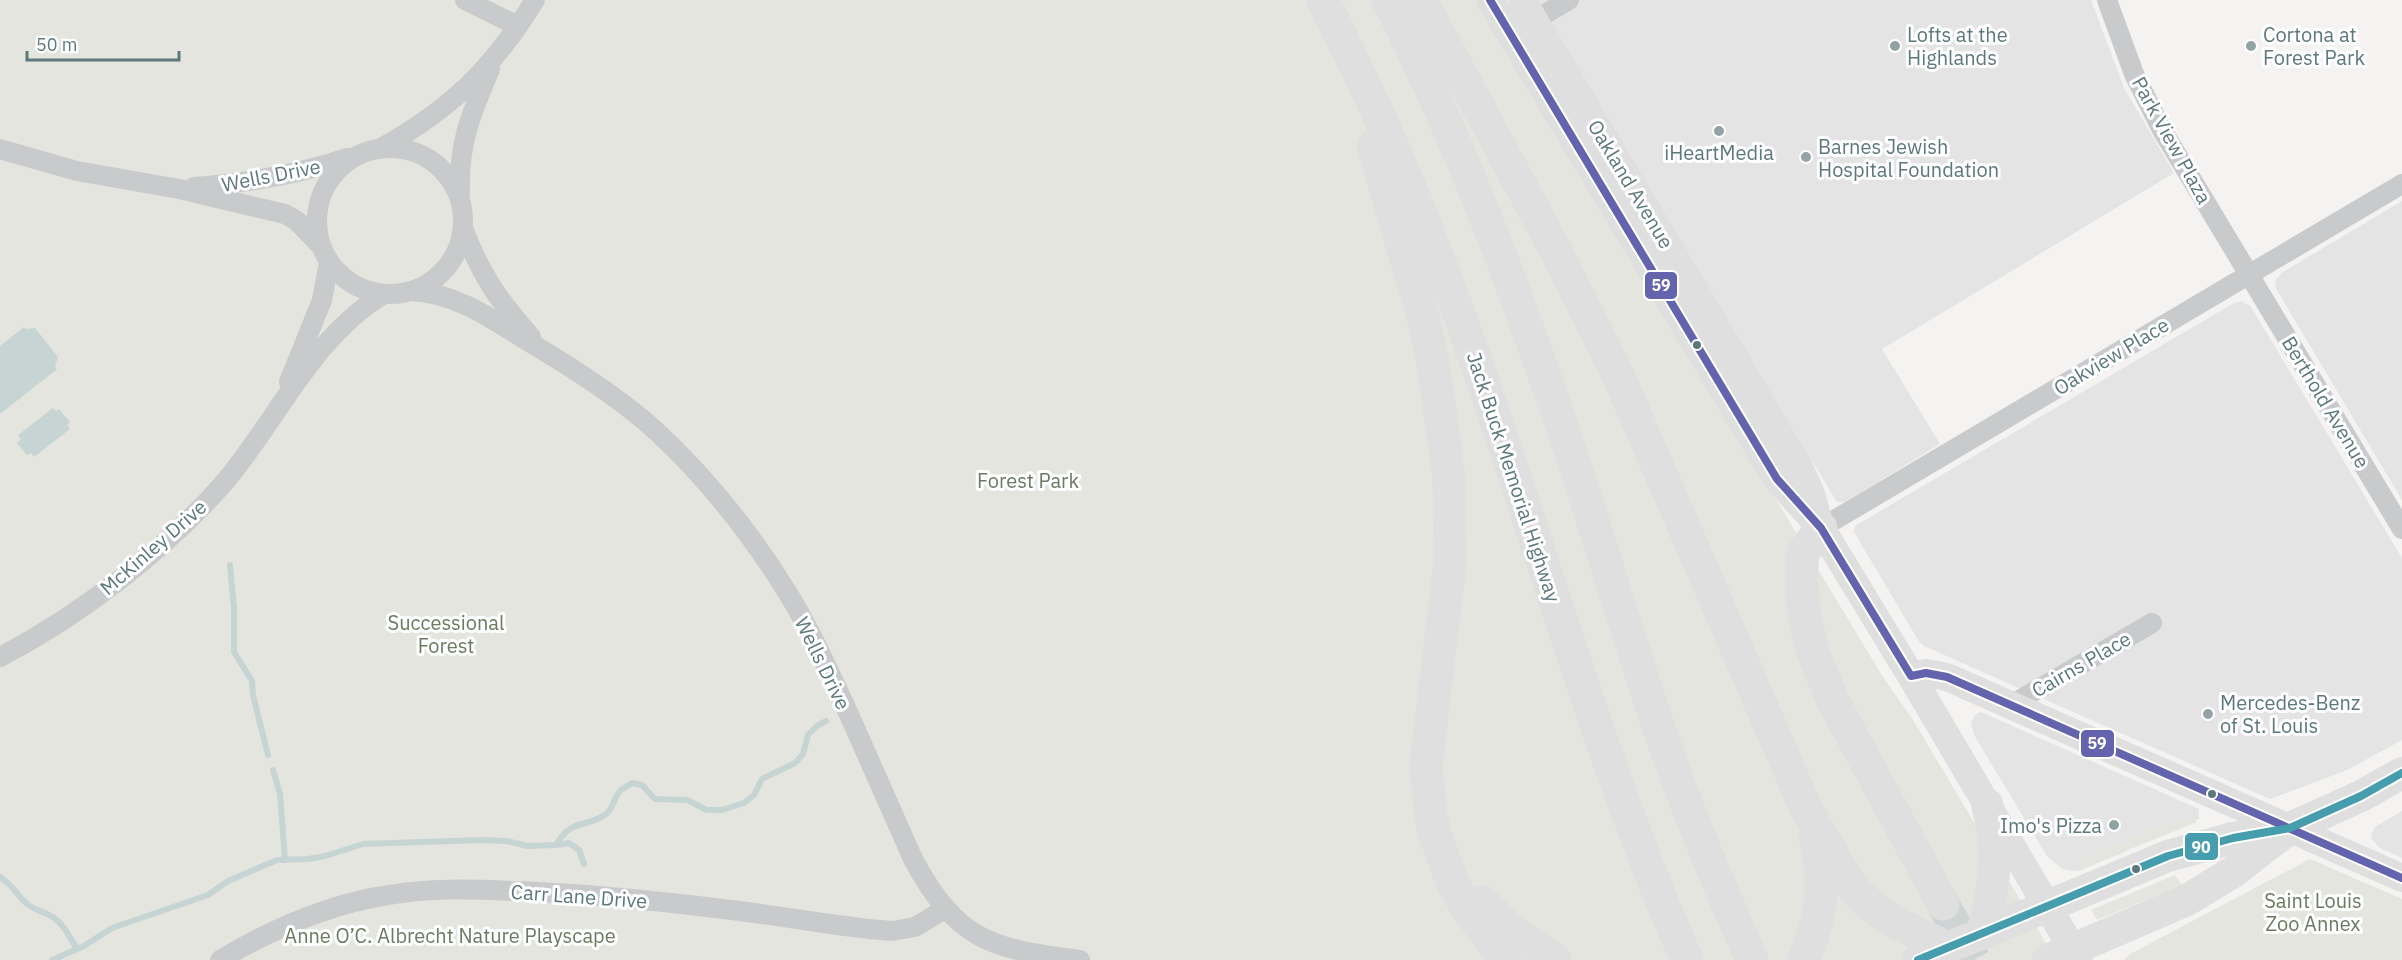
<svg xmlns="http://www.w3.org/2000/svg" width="2402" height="960" font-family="'IBM Plex Sans',sans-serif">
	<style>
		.built { fill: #e3e4e3 }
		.green { fill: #e4e5de }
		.water { fill: #c6d4d4 }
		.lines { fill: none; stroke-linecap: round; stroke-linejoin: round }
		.stream { stroke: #c6d4d4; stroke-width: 6 }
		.highway-tunnel { stroke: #ced4d4; stroke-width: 33; stroke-dasharray: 33 16; stroke-linecap: butt }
		.street { stroke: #c9cacb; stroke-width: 20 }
		.secondary { stroke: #dedfde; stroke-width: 28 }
		.primary { stroke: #dedfde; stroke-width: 32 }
		.highway { stroke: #dedfde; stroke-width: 33 }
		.bus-1-casing { stroke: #fff; stroke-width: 12 }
		.bus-2-casing { stroke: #fff; stroke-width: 12 }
		.bus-1 { stroke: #6364ad; stroke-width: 8 }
		.bus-2 { stroke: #469dad; stroke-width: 8 }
		.poi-dot { fill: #92a3a6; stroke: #fff; stroke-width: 2 }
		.bus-dot { fill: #5d787d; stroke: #fff; stroke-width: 2 }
		.labels { text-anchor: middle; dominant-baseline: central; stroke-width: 6; stroke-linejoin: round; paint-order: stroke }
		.poi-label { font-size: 20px; fill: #5d787d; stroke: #fff; text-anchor: start }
		.street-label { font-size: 20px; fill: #5d787d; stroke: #fff }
		.park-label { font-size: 20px; fill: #6c7a61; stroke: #fff }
		.line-badge { stroke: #fff; stroke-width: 2 }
		.badge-label { font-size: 16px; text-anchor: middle; font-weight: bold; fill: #fff }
	</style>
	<rect width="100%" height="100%" fill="#f4f3f1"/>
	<path class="built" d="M1534,0H2091L2124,88L2174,173L1882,349L1940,444L1845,502H1837Z
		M2402,201V500L2275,287L2276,279L2283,272Z
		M2242,301L2251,307L2402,558V740L2347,770L2270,799L1924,646L1918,640L1854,532L1855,526L1860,523L2234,303Z
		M1981,712L2199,809V819L2081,870L2074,871L2062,869L2047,856L1974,735L1971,722L1976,714Z
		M2402,811V858L2380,848L2372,839L2371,834L2375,827Z"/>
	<path class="green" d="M0,0H1477L1786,516L1881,674L1913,720L2056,960H0Z
		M2194,817L2197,822L2133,848L2129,839L2168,822H2180Z
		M2123,841L2127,851L2081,870L2076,860Z
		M2310,859L2402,899V960H2124L2130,954Z
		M2175,875L2182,885L2097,920L2091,910Z"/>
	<path class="water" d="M24,327L26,329L35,328L58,357L55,366L57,369L0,414V346Z
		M53,408L56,411L59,409L70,422L67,425L70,429L34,457L31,453L27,455L17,443L21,439L18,435Z"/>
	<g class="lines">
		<path class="stream" d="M230,565L234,608V652L252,681L253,695L268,755
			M273,770L280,794L285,860
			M556,845L569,843L579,850L584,864
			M0,877C12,884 17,895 26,903C33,910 43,911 51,916C63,922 70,938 77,949
			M52,960L84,946L112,928L208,895L228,881L277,860L308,859L325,856L363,844L482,840L507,841L527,846L556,845C572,817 586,829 606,814C614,808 614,796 621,790C624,787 629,785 633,783L642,785L655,799L687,800L707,810H722L744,803L754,795L762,779L795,763L803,754L808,735L817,726L826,721"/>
		<path class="highway-tunnel" d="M1943,904L1974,960"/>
		<path class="street" d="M465,0L518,26
			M2107,0L2134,74L2162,130L2402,529
			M1523,27L1569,0
			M317 221a73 73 0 1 1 146 0a73 73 0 1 1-146 0Z
			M381,148C451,109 493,68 535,0
			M0,149L77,171L179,189L285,214L297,221L321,246
			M194,187C247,183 297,175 347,158
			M460,194C458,144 471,114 490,69
			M463,228C482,277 497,298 531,337
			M412,291C460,294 494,321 534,345C576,370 620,398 656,431C709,480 755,539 792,600C813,635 830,673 847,710C869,759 891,809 913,859C957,941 991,949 1080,960
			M289,382L322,300L329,262
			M1821,528L2402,184
			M0,657C79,616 164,551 223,484C277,421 311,338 384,294
			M2011,705L2152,623
			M220,960C272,929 328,904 389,895C429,888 471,889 511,891C590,893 669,902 747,912C795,918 843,928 892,931L915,927L945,909"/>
		<path class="secondary" d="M1490,0L1777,479L1821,528L1911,676L2079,960
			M1522,0L1798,465L1811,494L1819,523
			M1911,676L1926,673L1947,677L2402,878"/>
		<path class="primary" d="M1982,934C1995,883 2000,856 1987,804
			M1918,960L2168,856L2233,838L2290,828L2361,796L2402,773
			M2048,960L2187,900L2233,872L2286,831"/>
		<path class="highway" d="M1323,0C1364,81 1403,165 1435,250C1526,484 1585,730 1687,960
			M1388,0C1463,147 1521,303 1573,460C1604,553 1631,647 1663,740C1689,815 1720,888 1752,960
			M1421,0L1558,255L1618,375L1808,813L1850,884L1862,898L1893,921L1948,948
			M1373,146L1423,316L1434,368L1449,478L1450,563L1426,764L1430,809L1434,832L1453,884L1467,908L1505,960
			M1821,528L1803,553L1801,577L1805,619L1813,652L1832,699L1943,904
			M1482,902L1509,929L1555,960
			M1804,960C1821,920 1827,880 1815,838"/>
		<g class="bus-1-casing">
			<path id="bus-1" d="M1490,0L1777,479L1821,528L1911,676L1926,673L1947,677L2402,878"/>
		</g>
		<g class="bus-2-casing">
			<path id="bus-2" d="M1918,960L2168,856L2233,838L2290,828L2361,796L2402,773"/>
		</g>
		<use href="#bus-1" class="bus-1"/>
		<use href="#bus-2" class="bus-2"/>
	</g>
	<g class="poi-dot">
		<circle cx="1895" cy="46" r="6"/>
		<circle cx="2251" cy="46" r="6"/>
		<circle cx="1719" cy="131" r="6"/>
		<circle cx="1806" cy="157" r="6"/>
		<circle cx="2208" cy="714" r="6"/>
		<circle cx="2114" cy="825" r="6"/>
	</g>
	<g class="bus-dot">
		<circle cx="1697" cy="345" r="5"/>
		<circle cx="2212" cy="794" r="5"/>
		<circle cx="2136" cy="869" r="5"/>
	</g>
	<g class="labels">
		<g class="poi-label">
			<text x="1907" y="34">Lofts at the<tspan x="1907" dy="23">Highlands</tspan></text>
			<text x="2263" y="34">Cortona at<tspan x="2263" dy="23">Forest Park</tspan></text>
			<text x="1818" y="146">Barnes Jewish<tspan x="1818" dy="23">Hospital Foundation</tspan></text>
			<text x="1719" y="152" text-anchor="middle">iHeartMedia</text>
			<text x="2220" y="702">Mercedes-Benz<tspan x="2220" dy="23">of St. Louis</tspan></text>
			<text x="2102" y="825" text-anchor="end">Imo's Pizza</text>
		</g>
		<g class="street-label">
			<text transform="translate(2172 140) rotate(61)">Park View Plaza</text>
			<text transform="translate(271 175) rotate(-11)">Wells Drive</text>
			<text transform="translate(1631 184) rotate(59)">Oakland Avenue</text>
			<text transform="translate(2111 356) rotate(-31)">Oakview Place</text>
			<text transform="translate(2326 402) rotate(59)">Berthold Avenue</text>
			<text transform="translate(1514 477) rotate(72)">Jack Buck Memorial Highway</text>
			<text transform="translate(153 547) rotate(-41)">McKinley Drive</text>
			<text transform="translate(823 663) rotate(64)">Wells Drive</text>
			<text transform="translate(2081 664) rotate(-30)">Cairns Place</text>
			<text transform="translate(579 896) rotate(4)">Carr Lane Drive</text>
		</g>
		<g class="park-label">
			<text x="1028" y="480">Forest Park</text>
			<text x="446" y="622">Successional<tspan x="446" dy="23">Forest</tspan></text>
			<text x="2313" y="900">Saint Louis<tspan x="2313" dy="23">Zoo Annex</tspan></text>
			<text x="450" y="935">Anne O’C. Albrecht Nature Playscape</text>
		</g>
	</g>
	<g class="line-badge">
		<rect x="1644" y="271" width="34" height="29" rx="6" fill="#6364ad"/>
		<rect x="2080" y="729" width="35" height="29" rx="6" fill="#6364ad"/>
		<rect x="2184" y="832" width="35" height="29" rx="6" fill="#469dad"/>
	</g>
	<g class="badge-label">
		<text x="1661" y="291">59</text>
		<text x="2097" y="749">59</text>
		<text x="2201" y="853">90</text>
	</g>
	<path d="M27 51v9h152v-9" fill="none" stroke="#5d787d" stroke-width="3"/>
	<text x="36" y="51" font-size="18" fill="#5d787d" stroke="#ffffff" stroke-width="4.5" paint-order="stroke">50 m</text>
</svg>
